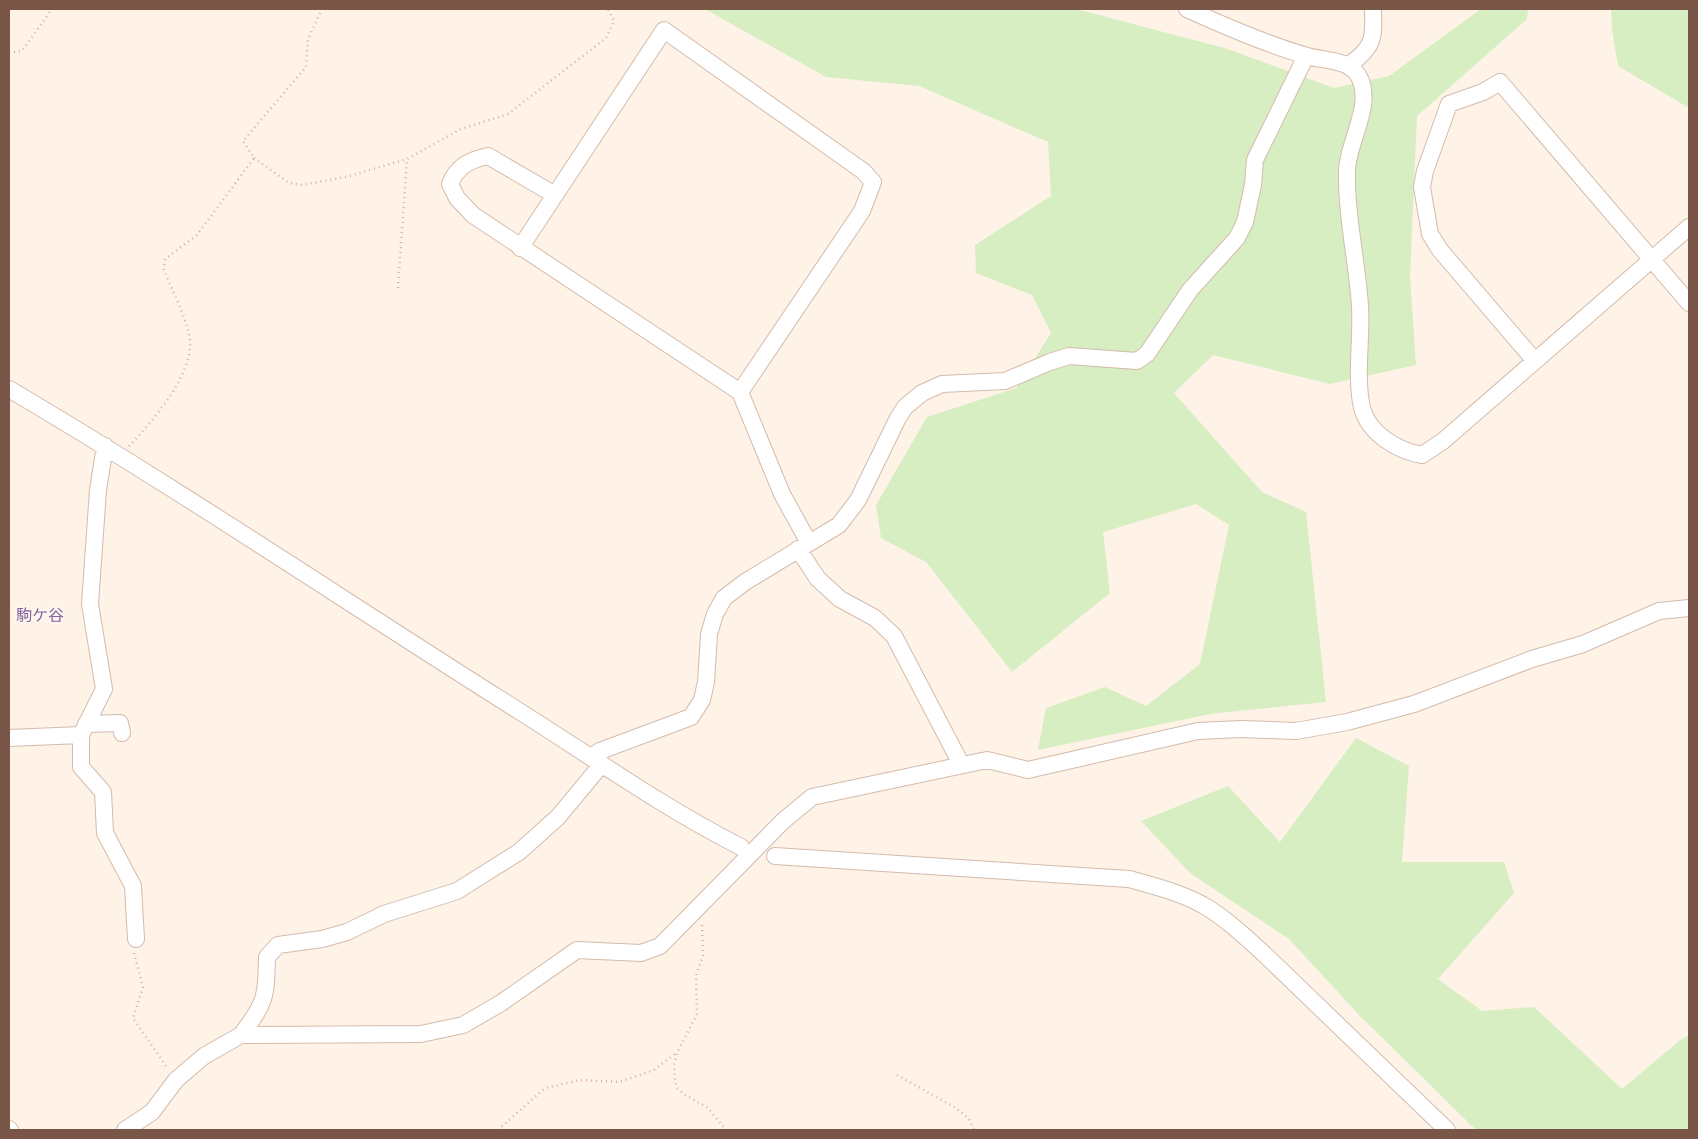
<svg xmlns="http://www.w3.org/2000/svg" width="1698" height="1139" font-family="Rubik,'Noto Sans JP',sans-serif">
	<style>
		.green { fill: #d7eec2 }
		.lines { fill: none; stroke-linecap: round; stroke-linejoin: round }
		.minor-casing { stroke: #d4bbad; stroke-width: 18 }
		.path { stroke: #dcb19d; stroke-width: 2.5; stroke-dasharray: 1 4; stroke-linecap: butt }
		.minor { stroke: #fff; stroke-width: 16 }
		.labels { text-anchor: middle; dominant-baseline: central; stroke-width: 4; stroke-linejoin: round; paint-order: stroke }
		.neighbourhood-label { font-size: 16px; fill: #85639e; stroke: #fff7ee }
	</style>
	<rect width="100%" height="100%" fill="#fef3e6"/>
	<path class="green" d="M705,9H1076L1228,49L1334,88L1389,76L1481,9H1528L1527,19L1417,116L1410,277L1416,365L1330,384L1213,355L1174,393L1262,492L1306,512L1326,702L1210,714L1038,750L1046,708L1105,687L1146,706L1200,664L1229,525L1196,504L1103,532L1110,593L1012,672L926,562L881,538L876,505L927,417L1016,388L1051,333L1032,295L976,273L975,245L1051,196L1048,142L919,86L826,77Z
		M1611,9H1689V108L1618,66L1612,30Z
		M1356,738L1409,766L1402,862H1504L1514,893L1438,979L1482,1011L1534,1007L1622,1089L1680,1040L1689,1035V1130H1476L1360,1016L1289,939L1190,873L1141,821L1228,786L1280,842Z"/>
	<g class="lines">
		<g class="minor-casing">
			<path id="minor" d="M1187,9C1222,25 1269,45 1307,56C1324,61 1347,59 1358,75C1375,103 1348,141 1347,170C1346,216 1357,261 1360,306C1362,339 1355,376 1362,408C1369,434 1398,451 1422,455L1443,441L1689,227
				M1349,65C1374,47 1374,39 1373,9
				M555,195L488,156C470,160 457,166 450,184L457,198L473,215L740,392L782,494L809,543
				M520,248L664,30L863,171L873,182L862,211L740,392
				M1535,361L1440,250L1430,234L1422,187L1425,171L1449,104L1483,92L1500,82L1689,303
				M9,389C182,491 349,604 519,711C592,757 664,808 741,847
				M105,446L98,490L90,604L104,689L81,735V767L103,792L105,833L133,886L136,939
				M798,549L818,579L840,599L875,618L894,636L961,764
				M86,724L120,723L122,733
				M9,738L81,735
				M591,757L600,751L691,717L702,700L706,682L709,634L715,614L724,598L745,582L839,525L858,500L898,418L905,407L922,393L942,384L1005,381L1050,362L1069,356L1137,361L1147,354L1190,290L1237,238L1245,222L1253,185L1255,160L1306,56
				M775,856L1129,879C1154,886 1179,892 1203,905C1224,917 1243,935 1261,951L1447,1130
				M241,1035C266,1002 266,998 267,957L278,945L322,939L347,932L384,914L457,891L519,852L558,817L602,764
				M9,1129L10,1130
				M125,1130L152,1112L176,1080L204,1056L241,1035L421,1034L463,1025L501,1003L577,950L641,953L660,946L783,821L812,797L987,760L1028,770L1198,731L1241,729L1296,731L1347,722L1414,704L1532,659L1583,644L1659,611L1689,608"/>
		</g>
		<path class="path" d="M9,53L22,51L52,9
			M254,158L289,183L301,185L346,177L407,159L461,129L508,114L606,38L614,21L608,9
			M398,288L407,159
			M129,446C152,422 198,370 189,334C184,313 172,290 164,270L165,259L197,235L254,158L243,141L306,67L308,39L322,9
			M702,925L703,956L696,975L697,1014L677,1053L674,1066L675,1081L677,1088L684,1094L708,1108L726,1130
			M134,953L143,987L133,1018L168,1069
			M897,1075L956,1108L969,1119L974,1130
			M498,1130L545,1088L580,1080L619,1082L654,1070L676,1053"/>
		<use href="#minor" class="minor"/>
	</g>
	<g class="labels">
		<g class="neighbourhood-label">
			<text x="40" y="615">駒ケ谷</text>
		</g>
	</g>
	<rect width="1698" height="1139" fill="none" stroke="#7a5648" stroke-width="20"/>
</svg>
